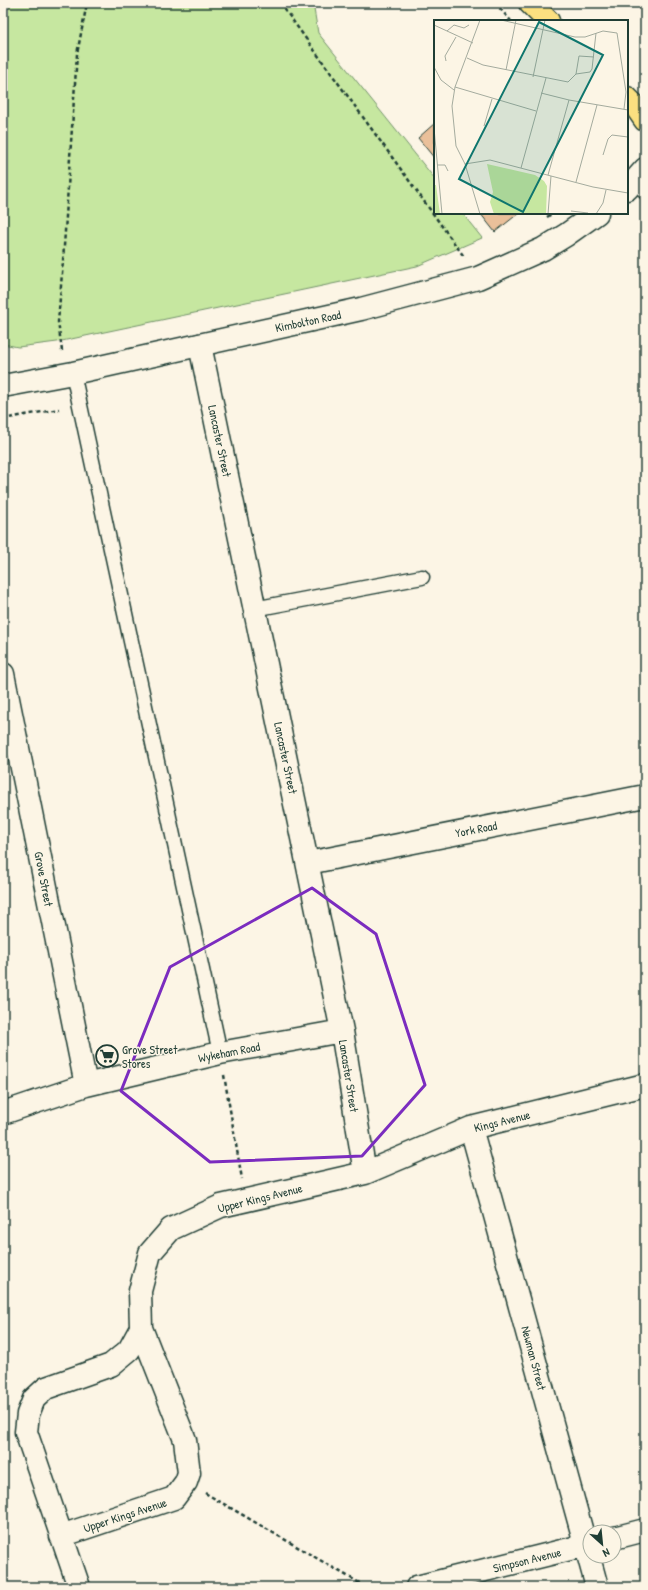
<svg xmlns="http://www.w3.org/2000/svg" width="648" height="1590" font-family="'Patrick Hand',sans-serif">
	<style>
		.green { fill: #c6e7a0; stroke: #72926a }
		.building { fill: #eac09a; stroke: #1f3d34 }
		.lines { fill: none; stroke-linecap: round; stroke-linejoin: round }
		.lane-casing { stroke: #1f3d34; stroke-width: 17 }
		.street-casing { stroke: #1f3d34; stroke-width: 25 }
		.secondary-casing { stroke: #1f3d34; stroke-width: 25 }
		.primary-casing { stroke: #1f3d34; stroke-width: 25 }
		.path { stroke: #1f3d34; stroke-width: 2.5; stroke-dasharray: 4 3; stroke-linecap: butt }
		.lane { stroke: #fcf5e5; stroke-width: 14 }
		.street { stroke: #fcf5e5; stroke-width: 22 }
		.secondary { stroke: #fcf5e5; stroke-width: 22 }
		.primary { stroke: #fbe080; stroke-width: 22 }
		.marked { fill: none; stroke: #7b2cbf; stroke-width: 3; stroke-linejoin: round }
		.labels { text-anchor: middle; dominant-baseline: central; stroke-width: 3; stroke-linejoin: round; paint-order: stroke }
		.street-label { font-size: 12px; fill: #1f3d34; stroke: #fcf5e5 }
		.poi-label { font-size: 12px; fill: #1f3d34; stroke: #fcf5e5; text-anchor: start }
		.inset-road { fill: none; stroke: #a4ab9e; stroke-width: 1 }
		.view { fill: #0f766e; fill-opacity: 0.15; stroke: #0f766e; stroke-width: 2 }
		.inset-edge { fill: none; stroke: #1f3d34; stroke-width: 2 }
	</style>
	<rect width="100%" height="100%" fill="#fcf5e5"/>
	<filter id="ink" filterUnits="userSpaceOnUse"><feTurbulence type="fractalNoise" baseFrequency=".025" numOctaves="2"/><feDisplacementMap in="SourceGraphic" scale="8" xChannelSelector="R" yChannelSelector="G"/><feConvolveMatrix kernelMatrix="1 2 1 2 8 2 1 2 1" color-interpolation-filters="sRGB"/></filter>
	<g filter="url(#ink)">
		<path class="green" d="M3,3H313L318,33L435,179V213H462L482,238L417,266L57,342L18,347L3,344Z"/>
		<path class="building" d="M435,123V159L418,138Z
			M480,213H519L495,232Z"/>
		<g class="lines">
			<g class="lane-casing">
				<path id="lane" d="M639,176L645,192
					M73,373L220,1053
					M254,609L422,577"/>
			</g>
			<g class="street-casing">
				<path id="street" d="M200,345L342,1031L365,1173
					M3,674L86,1085
					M308,863L645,796
					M3,1113L86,1085L220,1053L342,1031
					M471,1128L597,1587
					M61,1536L174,1498L186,1482L189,1473L185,1440L141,1328L140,1291L150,1253L171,1229L221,1206L365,1173L471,1128L645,1085
					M614,1538L645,1530
					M79,1587L26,1432L28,1414L34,1399L46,1388L111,1365L129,1350L141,1328
					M417,1587L590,1544"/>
			</g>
			<g class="secondary-casing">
				<path id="secondary" d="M627,189L645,169
					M3,386L73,373L361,309L478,278L543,249L566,235L597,213"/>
			</g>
			<g class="primary-casing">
				<path id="primary" d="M530,3L548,21
					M627,98L636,107L645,120"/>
			</g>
			<path class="path" d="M280,3L413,186L465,258
				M495,3L511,21
				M547,217L553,213
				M62,351L58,322L63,261L77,54L87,3
				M3,419L59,409
				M224,1075L242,1179
				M205,1493L361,1584L362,1587"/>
			<use href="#lane" class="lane"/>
			<use href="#street" class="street"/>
			<use href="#secondary" class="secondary"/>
			<use href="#primary" class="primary"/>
		</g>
	</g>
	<path class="marked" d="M312,888L376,934L425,1085L362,1156L210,1162L121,1091L170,967Z"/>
	<defs>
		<g id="supermarket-ring" transform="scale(1.15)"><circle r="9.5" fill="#fcf5e5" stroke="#1f3d34" stroke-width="1.5"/><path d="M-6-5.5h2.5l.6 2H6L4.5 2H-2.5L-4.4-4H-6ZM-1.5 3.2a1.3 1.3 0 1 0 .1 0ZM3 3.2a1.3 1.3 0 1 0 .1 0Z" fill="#1f3d34"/></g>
	</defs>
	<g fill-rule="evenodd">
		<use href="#supermarket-ring" x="107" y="1056"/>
	</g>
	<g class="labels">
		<g class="street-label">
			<text transform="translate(308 321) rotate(-12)">Kimbolton Road</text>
			<text transform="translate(220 441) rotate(78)">Lancaster Street</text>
			<text transform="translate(286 758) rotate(78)">Lancaster Street</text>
			<text transform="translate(476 829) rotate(-11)">York Road</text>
			<text transform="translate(44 879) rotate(79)">Grove Street</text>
			<text transform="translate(229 1052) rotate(-11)">Wykeham Road</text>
			<text transform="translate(349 1076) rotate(81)">Lancaster Street</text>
			<text transform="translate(502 1121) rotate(-14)">Kings Avenue</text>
			<text transform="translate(260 1198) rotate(-14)">Upper Kings Avenue</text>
			<text transform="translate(534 1358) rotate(75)">Newman Street</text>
			<text transform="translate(125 1515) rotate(-18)">Upper Kings Avenue</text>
			<text transform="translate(527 1560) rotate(-14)">Simpson Avenue</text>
		</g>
		<g class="poi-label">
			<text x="122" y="1049">Grove Street<tspan x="122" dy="14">Stores</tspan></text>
		</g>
	</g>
	<g transform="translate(434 20)">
		<rect width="194" height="194" fill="#fcf5e5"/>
		<path d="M53,144L101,155L110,161L113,166L112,194H60L56,182L59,172ZM0,165H2L6,194H0Z" fill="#c6e7a0"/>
		<path class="inset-road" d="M67,0L141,17H151L169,11L183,13L192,72L190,89M0,5L39,23M13,11L20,5L30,8L35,5M33,38L49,45L134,62L142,54L145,36L160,37M12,41L11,36L22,17M0,47L7,60L20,70M72,50L82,0M142,54L156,52L158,49L162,13M99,57L111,0M21,67L102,91M107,73L135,80L194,90M50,106L58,79M0,108L8,194M169,135L174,119L178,115L194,117M31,144L56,140L159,167L194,173M3,145H11L14,151M87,148L112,58M114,155L135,80M142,162L163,85M137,191L154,193M46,194L31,144L22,126L18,86L21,67L46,0M114,194L117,156M162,194L169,183L172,170"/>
		<path class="view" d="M105,2L169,35L89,192L25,159Z"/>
		<rect width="194" height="194" class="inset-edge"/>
	</g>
	<rect width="648" height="1590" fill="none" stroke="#fcf5e5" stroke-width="16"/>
	<rect x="8" y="8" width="632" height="1574" fill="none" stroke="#1f3d34" stroke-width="1.5" filter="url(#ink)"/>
	<g transform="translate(602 1544) rotate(153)"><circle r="19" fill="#fcf5e5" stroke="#a4ab9e"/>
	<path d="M0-3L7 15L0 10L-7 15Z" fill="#1f3d34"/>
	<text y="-6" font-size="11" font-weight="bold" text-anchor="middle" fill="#1f3d34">N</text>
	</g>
</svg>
